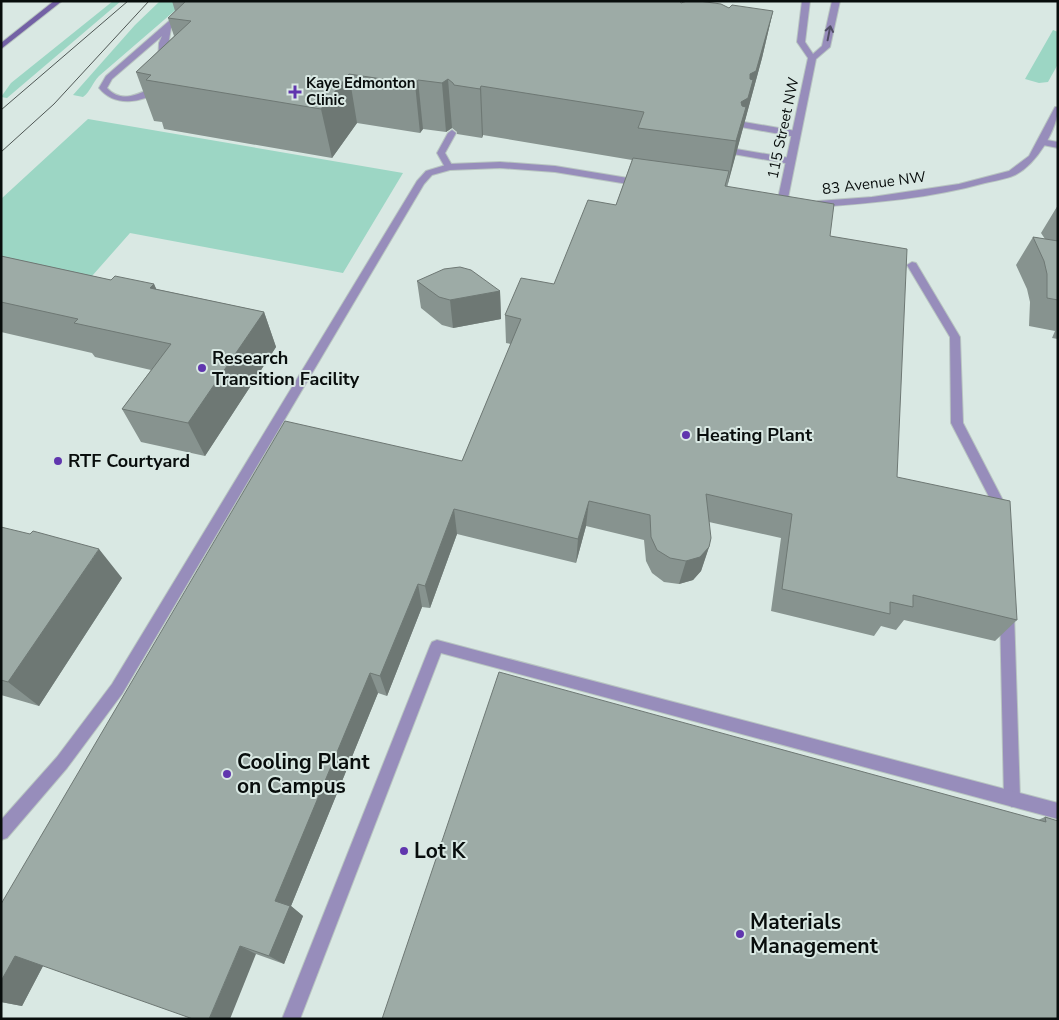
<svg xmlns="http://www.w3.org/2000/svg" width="1059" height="1020" font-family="'Nunito Sans',sans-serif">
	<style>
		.green { fill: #9cd6c4 }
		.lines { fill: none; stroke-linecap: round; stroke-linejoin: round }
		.service-casing { stroke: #b8c5c1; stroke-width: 2 }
		.minor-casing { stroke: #b8c5c1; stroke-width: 2 }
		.secondary-casing { stroke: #b8c5c1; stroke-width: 2 }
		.service { fill: #978dbb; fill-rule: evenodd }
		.minor { fill: #978dbb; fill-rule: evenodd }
		.secondary { fill: #7361a5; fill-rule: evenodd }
		.tram { stroke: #4e5654; stroke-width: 1 }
		.wall { fill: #87938f }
		.shaded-wall { fill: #6e7874 }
		.building { fill: #9daba6; stroke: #6e7874 }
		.oneway { stroke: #504d64 }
		.poi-dot { fill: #6036ae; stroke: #d9e8e3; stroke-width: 2 }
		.labels { text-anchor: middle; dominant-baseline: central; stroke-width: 4; stroke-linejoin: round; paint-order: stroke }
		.far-poi-label { font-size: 15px; font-weight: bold; fill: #080d0c; stroke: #d9e8e3; text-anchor: start }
		.far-street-label { font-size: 15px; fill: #080d0c; stroke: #d9e8e3 }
		.poi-label { font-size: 18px; font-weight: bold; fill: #080d0c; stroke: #d9e8e3; text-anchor: start }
		.near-poi-label { font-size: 21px; font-weight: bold; fill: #080d0c; stroke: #d9e8e3; text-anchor: start }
	</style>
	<rect width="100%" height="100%" fill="#d9e8e3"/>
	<path class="green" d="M113,1H121L7,98L1,97L11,83Z
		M160,1H186L99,76C92,83 91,91 83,97L73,95L135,25Z
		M1053,30L1058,32V64L1048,82L1039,83L1025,79Z
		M88,119L403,173L343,273L130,233L77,293L1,275V199Z"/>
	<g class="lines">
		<g class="service-casing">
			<path id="service" d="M744,122L796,131L800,134L796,137L741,127V123Z
				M452,130L456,133L445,153L453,167L449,170L446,169L437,153L448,133Z
				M1041,139L1058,142V148L1038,144L1037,142Z
				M736,149L790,158L794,161L790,164L733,154L732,152Z
				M912,262L916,263L960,337L963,423L1009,512L1007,516L1003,517L999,516L951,423L950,337L907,265Z
				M1007,606L1012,608L1014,612L1020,799L1017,804L1012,807L1007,804L1004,799L1000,612L1002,608Z"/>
		</g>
		<g class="minor-casing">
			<path id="minor" d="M192,1H200L171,28L165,64L158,62L159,43L162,36L112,79L107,88C124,106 142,91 159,85H162V89C143,103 115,108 99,88L106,76Z
				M802,1H810L805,42L813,54L822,46L832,1H840L830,47L816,59L787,203L782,206L777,203L808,58L797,42Z
				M1055,107H1058C1058,129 1036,165 1015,175C1006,179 994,181 985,183C931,198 874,203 818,207L813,204L818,201L872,197L959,184L1009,171L1029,156Z
				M500,162L555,166L640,180L645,183L640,186L555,172L500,168L450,170L432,175L424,184L122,694L67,768L7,838L1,840V820L57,757L112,684L417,181L426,171L449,164Z
				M437,640L1058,803V819L441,653L300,1019H282L430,646L432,642Z"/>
		</g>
		<g class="secondary-casing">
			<path id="secondary" d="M54,1H62L1,49V43Z"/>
		</g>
		<use href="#service" class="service"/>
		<use href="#minor" class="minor"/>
		<use href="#secondary" class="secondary"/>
		<path class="tram" d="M1,110L128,1
			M1,152L54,104L149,1"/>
	</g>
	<path class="wall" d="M172,1H680L681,3L729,8L773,11L762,58L727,186L830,236L897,477L1017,620L995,641L904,620L896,630L881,626L874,636L771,611L781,538L709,522V547L701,571L693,580L679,584L664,582L652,573L646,561L644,540L586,526L576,563L457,534L430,608L422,607L387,696L378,693L291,906L303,916L284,964L256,954L43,966L22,1006L1,1002V904L462,461L511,344L506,343L505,315L554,284L616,205L632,160L483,135L482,138L457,134V132L452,128L446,132L423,129L420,133L357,123L332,158L164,129L162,122L154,121L136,72L174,36L168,18L175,11Z
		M1058,205V339L1052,338L1055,331L1029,326L1030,302L1027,289L1016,265L1033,237L1045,239L1041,233Z
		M1,256L111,280L154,284L156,289L264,312L276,347L205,456L141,442L122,409L151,370L95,357L92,353L1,332Z
		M417,281L500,291L501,319L453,328L442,325L421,308Z
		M1,527L122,578L39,706L1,695Z
		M1045,817L1058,821V1019L1038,820Z"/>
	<path class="shaded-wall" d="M773,11L762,58L726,191L736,141L741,102L750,74Z
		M349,74L357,123L332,158L321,109Z
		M448,79L452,128L446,132L442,83Z
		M418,80L423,129L420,133L415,84Z
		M481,86L483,135L482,138L480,89Z
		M154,284L170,319L150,288Z
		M500,291L501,319L453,328L450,300Z
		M264,312L276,347L205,456L188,423Z
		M589,501L586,526L576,563L578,539Z
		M454,509L457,534L430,608L425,586Z
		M709,547L701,571L693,580L679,584L686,561Z
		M99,549L122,578L39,706L8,682Z
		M418,584L422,607L387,696L380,676Z
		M370,673L378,693L291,906L303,916L284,964L269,956L275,901Z
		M240,946L256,954L230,1019H209Z
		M15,956L44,964L22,1006L1,1002V981Z"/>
	<path class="building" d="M182,1H680L681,3L687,1H699L721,4L729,8L732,5L773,11L756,71L750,74V79L753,80L748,98L741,102L742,106L746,107L736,141L638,128L644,112L481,86L480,89L454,85L453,83L448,79L442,83L418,80L415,84L349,74L321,109L146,80L151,75L136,72L191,21L168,18L185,2Z
		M633,158L729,171L725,186L834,204L830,236L907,249L897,477L1010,501L1017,620L913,595V607L890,602V614L782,589L792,514L706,494L711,538L709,547L700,557L686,561L670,558L657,550L651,537L650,515L589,501L578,539L454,509L425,586L418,584L380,676L370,673L275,901L290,906L269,956L240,946L209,1019H193L15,956L1,981V904L285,421L462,461L521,319L505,315L521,278L554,284L588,200L616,205Z
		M1033,237L1058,241V300L1047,298V274L1044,261Z
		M1,256L111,280L115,276L154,284L150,288L264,312L188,423L122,409L171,344L74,323L78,319L1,302Z
		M460,267L471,270L500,291L450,300L439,297L417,281L444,269Z
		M1,527L30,534L33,531L99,549L8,682L1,680Z
		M499,672L1046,822L1045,817L1058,821V1019H382Z"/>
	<defs><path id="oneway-shaft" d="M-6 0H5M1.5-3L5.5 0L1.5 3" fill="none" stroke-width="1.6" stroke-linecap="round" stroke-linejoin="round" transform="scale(1.25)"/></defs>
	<use class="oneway" href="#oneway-shaft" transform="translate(829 33) rotate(-79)"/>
	<g class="poi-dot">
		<path d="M292.5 84.5h5v5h5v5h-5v5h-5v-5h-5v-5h5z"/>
		<circle cx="202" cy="368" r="5"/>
		<circle cx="686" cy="435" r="5"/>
		<circle cx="58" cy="461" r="5"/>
		<circle cx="227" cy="774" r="5"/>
		<circle cx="404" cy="851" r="5"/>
		<circle cx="740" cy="934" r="5"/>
	</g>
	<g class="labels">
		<g class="far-poi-label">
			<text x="306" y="83">Kaye Edmonton<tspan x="306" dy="17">Clinic</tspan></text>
		</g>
		<g class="far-street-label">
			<text transform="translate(783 128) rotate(-78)">115 Street NW</text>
			<text transform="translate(874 183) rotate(-7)">83 Avenue NW</text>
		</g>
		<g class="poi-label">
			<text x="212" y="358">Research<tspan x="212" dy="21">Transition Facility</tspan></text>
			<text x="696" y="435">Heating Plant</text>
			<text x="68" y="461">RTF Courtyard</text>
		</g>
		<g class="near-poi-label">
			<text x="237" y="762">Cooling Plant<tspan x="237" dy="24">on Campus</tspan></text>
			<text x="414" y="851">Lot K</text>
			<text x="750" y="922">Materials<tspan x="750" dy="24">Management</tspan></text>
		</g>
	</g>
	<rect width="1059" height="1020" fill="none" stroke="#080d0c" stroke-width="5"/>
</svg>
